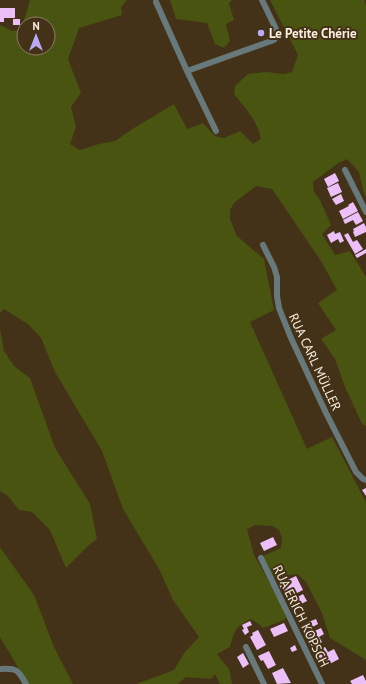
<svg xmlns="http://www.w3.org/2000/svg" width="366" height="684" font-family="'PT Sans',sans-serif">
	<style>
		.green { fill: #48540f; fill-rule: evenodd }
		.building { fill: #ecbff8 }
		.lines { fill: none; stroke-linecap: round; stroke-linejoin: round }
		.street { stroke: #67797a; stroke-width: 6 }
		.poi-dot { fill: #baaaf6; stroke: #433218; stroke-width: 1.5 }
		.labels { text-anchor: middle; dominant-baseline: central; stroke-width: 4; stroke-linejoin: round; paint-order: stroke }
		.poi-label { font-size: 13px; font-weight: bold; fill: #f9eedf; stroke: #433218; text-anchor: start }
		.street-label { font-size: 13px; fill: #f9eedf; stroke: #433218 }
	</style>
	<rect width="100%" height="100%" fill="#433218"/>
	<path class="green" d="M30,0H127L121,7L122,15L79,28L68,59L81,93L71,107L76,127L70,144L80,150L99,144L115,141L134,128L174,104L187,129L203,123L215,136L224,138L240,131L253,144L261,139C257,120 246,109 234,94L235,86L248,74L266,72L284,74L292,72L298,55L270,0H364L366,5V197L363,190L359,172L347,159L337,164L313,182L314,192L320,200L331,225L322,234L335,255L350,251L366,277V426L362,424L345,387L335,359L321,339L336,330L318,303L337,290L321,261L272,189L256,186L234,203L230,210V219L237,236L264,259L274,310L250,322L307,449L332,437L366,502V660L330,638L322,613L306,582L297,574L274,577L263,556L281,548L282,538L279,530L272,526L255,525L247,529L254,555L280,601L286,618L284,620L263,628L259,624L251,619C234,628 235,630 230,647L217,654L229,669L232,684H220L215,674L211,679L186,677L178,684H136L174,670L185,652L199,637L173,600L159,569L123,509L102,451L55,372L41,338L29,325L4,309L0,313V25L12,31L21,30ZM24,24H48V48H24Z
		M170,0H232L229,3L234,20L226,24L230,41L224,48L215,44L207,23L176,19Z
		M0,329L4,351L14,366L30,378L55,448L90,504L97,539L90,544L66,568L50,530L32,512L19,510L8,496L0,491Z
		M0,547L34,595L54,647L73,684H28L0,637Z"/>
	<path class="building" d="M0,8H15V18H4V22H0Z
		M13,19H20V25H13Z
		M335,173L339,181L328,187L324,179Z
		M338,183L342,192L331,197L327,188Z
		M341,194L344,201L336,205L332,199Z
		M353,202L358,211L343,219L339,211L349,206L348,205Z
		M358,212L363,221L356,225L353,220L345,224L343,220Z
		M364,223L366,227V232L355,237L353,232L354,231L353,229Z
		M334,231L335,234L340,232L344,241L340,243L338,239L331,243L327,235Z
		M348,233L353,242L357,240L363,249L355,254L344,235Z
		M366,249V253L357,258L355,255Z
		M366,488V496L362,490Z
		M273,537L277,545L264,551L260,543Z
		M296,576L303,590L287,598L283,588L281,589L279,584Z
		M303,594L307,601L295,607L292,600Z
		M316,619L318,624L309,629L306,623Z
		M250,621L252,625L247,627L249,632L245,635L242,630L244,629L242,625Z
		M284,623L288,631L274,637L270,629Z
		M321,628L324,634L319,637L322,642L312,647L306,635Z
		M258,630L266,645L257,650L250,637L253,635L252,633Z
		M295,645L297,650L292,652L290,648Z
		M325,647L328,652L334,649L339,659L324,667L316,652Z
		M269,651L276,665L268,669L263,660L261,661L258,656Z
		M243,653L249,664L243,668L237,657Z
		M283,668L291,683L277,684L272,673Z
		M363,675L366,681V684H352L350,681Z"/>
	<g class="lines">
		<path class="street" d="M156,2L187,71L216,131
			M187,71L274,40L277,35L276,29L262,0
			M345,170L366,212
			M263,245L274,267L277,277V296L279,308L291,338L326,413L356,472L363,479L366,480
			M261,558L322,684
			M246,647L264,684
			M1,669C17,668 18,670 26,684"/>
	</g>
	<circle class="poi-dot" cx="261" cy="33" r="4"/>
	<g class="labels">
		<g class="poi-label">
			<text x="269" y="33">Le Petite Chérie</text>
		</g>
		<g class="street-label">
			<text transform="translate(315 362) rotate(65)">RUA CARL MÜLLER</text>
			<text transform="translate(301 616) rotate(64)">RUA ERICH KOPSCH</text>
		</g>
	</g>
	<g transform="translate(36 36)"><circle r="19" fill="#433218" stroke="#8c7d68"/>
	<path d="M0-3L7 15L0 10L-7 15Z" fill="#baaaf6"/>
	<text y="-6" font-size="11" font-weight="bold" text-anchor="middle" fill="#f9eedf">N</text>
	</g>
</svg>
